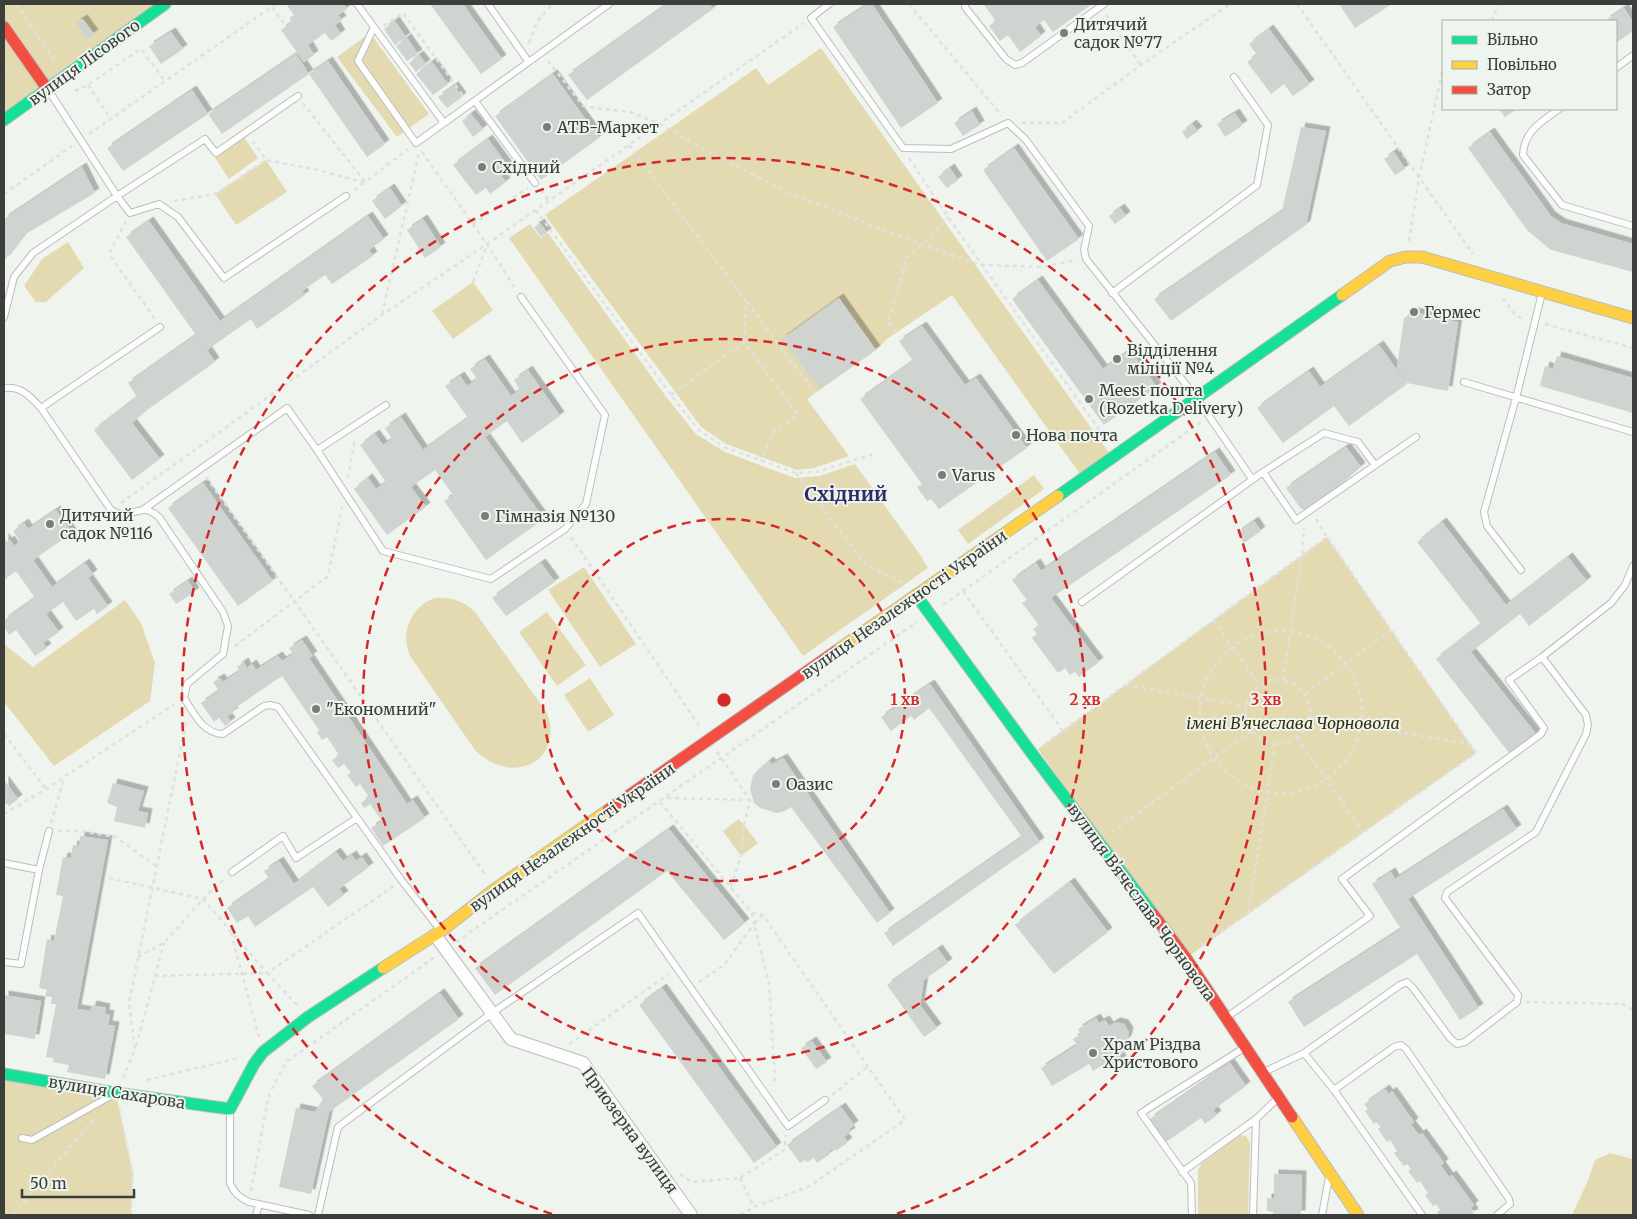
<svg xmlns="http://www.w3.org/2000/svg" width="1637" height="1219" font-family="Merriweather,serif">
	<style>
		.green { fill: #e4dab1 }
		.building { fill: #d0d4d1; filter: url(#shadow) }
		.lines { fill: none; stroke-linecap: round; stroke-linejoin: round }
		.lane-casing { stroke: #babeba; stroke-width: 8 }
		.street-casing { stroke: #babeba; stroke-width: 14 }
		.fast-casing { stroke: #babeba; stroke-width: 13 }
		.slow-casing { stroke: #babeba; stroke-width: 13 }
		.jam-casing { stroke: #babeba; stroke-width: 13 }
		.path { stroke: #e0e0e0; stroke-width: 2.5; stroke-dasharray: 4 4; stroke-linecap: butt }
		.lane { stroke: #fdfdfd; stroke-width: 6 }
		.street { stroke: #fdfdfd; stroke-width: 12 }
		.fast { stroke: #16e098; stroke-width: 11 }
		.slow { stroke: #ffcf43; stroke-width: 11 }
		.jam { stroke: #f24e42; stroke-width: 11 }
		.ring { fill: none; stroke: #d62828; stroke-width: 2.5; stroke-dasharray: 9 6 }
		.poi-dot { fill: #7a7e7a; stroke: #eef5ee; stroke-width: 2 }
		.labels { text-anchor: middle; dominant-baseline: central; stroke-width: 4; stroke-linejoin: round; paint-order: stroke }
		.poi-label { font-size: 16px; fill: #3b3e3b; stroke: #eef5ee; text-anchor: start }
		.street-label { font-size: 16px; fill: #3b3e3b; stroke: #eef5ee }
		.park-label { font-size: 16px; font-style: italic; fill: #372d0b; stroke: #eef5ee }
		.quarter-label { font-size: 19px; font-weight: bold; fill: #302a65; stroke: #eef5ee }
		.centre { fill: #d62828; stroke: #eef5ee; stroke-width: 2.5 }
		.ring-label { font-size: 15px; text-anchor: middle; font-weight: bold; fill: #d62828; stroke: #eef5ee; stroke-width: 4; stroke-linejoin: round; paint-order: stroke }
	</style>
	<defs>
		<filter id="shadow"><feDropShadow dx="4.5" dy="-4.5" stdDeviation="0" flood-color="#0004"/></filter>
	</defs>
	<rect width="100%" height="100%" fill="#eff4ef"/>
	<path class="green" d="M4,4H165L4,120Z
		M370,33L429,114L397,137L337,57Z
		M821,48L1109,453L1080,474L952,295L887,339L876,350L807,399L849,456L814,468L797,470L726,444L701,427L545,215L756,68L768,85Z
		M244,137L258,158L229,179L215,158Z
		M266,160L287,192L236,225L215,194Z
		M530,224L541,238L548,233L667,398L696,434L725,452L795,478L819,476L855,464L921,556L928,568L803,656L509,238Z
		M68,242L84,268L46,302H36L24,286L42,259Z
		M473,282L493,310L453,339L432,311Z
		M1034,475L1044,489L968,544L958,530Z
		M1327,537L1476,753L1186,958L1038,749Z
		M584,567L636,644L600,667L548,590Z
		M435,598C451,597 463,601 475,612L547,713C565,762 511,787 475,750L410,656C400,633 411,606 435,598Z
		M125,600L141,623L155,663L150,701L54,766L4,702V644L33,667Z
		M547,612L586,665L557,686L519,632Z
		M590,678L614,715L588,732L564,695Z
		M739,819L758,843L741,856L723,831Z
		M4,1074L116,1093L133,1174L131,1215H4Z
		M1240,1135L1246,1136L1250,1143L1248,1215H1198V1170L1202,1163Z
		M1610,1153L1633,1159V1215H1572L1587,1183L1595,1160Z"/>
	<path class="building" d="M290,4H343L347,9L338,15L342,20L335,25L341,34L331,41L325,33L308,45L314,55L304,62L281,30L292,22L289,18L294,15L287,6Z
		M430,4H463L502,59L481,74Z
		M667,4H709L713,9L587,100L568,75Z
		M868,4H872L938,103L901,128L833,27Z
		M986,4H1092L1053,32L1044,20L1035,27L1041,36L1020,52L1008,35L1000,41L989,26L996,21L984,5Z
		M1339,4H1392L1355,28Z
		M1624,8L1633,22V31L1616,43V21H1605Z
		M83,19L94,34L86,39L76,23Z
		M395,21L406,37L395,45L384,29Z
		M1269,29L1310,84L1293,96L1284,84L1271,94L1247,62L1257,55L1249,44Z
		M171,32L183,49L161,64L149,46Z
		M407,38L418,54L407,61L396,46Z
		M296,54L309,74L328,61L385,144L367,157L309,74L222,134L208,114Z
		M419,55L426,64L416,72L409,63Z
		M432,62L448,84L433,95L416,74Z
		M553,74L599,138L541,180L495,116Z
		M454,86L462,97L447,108L438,97Z
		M192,90L208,114L123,171L107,148Z
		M1499,109H1517L1505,117Z
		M972,111L980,125L963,136L954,123Z
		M1235,113L1243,125L1225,137L1217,124Z
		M471,114L483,129L473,137L462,121Z
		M1192,124L1198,131L1187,139L1182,132Z
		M1301,127L1326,131L1306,225L1171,321L1154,299L1282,211Z
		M1490,132L1551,216L1561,223L1633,244V272L1551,250L1527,230L1468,148Z
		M488,139L510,169L501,176L506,182L490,194L486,188L476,195L453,165Z
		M1014,148L1079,239L1047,261L983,170Z
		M1394,152L1405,169L1395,175L1384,159Z
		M82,167L95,193L24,235L4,261V219Z
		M950,168L958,180L947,188L938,177Z
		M390,188L402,206L385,219L372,201Z
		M1120,208L1126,216L1115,224L1109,216Z
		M368,216L384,239L369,250L373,256L332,284L325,275L302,291L305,295L257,329L251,319L207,350L215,362L147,410L132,423L160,459L132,480L94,430L137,397L128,383L196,335L126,237L149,221L220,321Z
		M423,219L441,247L425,258L407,230Z
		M540,223L547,233L541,237L534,227Z
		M1038,280L1103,369L1130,350L1157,387L1104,425L1012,299Z
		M839,298L876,350L820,389L782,339Z
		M1414,312L1458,322L1448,391L1407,383L1397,368L1404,318Z
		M922,326L965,385L976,378L1027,448L939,509L931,499L927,501L917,487L922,484L860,399L913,361L899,341Z
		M1379,345L1407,384L1349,426L1334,406L1283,443L1257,408L1309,371L1320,387Z
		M1557,356L1633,378V413L1540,386L1545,366L1553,369Z
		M485,359L511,396L520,390L514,380L528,370L560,416L522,443L507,421L485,437L544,519L486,560L444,501L453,495L435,470L411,487L426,507L387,535L354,489L368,478L376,489L386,482L360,445L375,434L383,445L392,439L385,428L401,417L423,450L468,418L445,386L460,376L467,386L477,379L470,369Z
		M1346,447L1361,467L1311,510L1301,509L1286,488Z
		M1215,452L1231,475L1051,598L1099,662L1079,677L1075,672L1070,675L1065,668L1058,673L1032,638L1037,634L1033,629L1039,625L1022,603L1027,600L1012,580L1036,563L1041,571Z
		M203,483L273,581L238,606L168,508Z
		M56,510L72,533L33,560L52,587L85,563L93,574L88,578L108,606L97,614L94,609L76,621L63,602L46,614L59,632L43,643L47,648L35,656L16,630L9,635L4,627V620L35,598L16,571L4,580V537L7,542L10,540L14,546L20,541L13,531L24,523L28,529Z
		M1254,521L1261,531L1244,543L1237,533Z
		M1442,522L1506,605L1568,557L1587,581L1529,626L1520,614L1471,652L1536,734L1510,754L1436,659L1481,624L1417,542Z
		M541,563L555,582L506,616L492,598Z
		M188,581L195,592L176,604L169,594Z
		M302,640L313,656L309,658L407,804L413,800L425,818L383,846L371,828L382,821L370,804L364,808L361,803L369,797L360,784L356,787L347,775L351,773L344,764L338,768L332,760L339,755L327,737L322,740L317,732L319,730L282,676L232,710L234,712L227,716L231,722L225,726L219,718L214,722L201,703L219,691L213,682L220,678L223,682L240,671L237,667L244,662L247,668L252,664L256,670L278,656L282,661L293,654L289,648Z
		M930,684L1040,842L893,946L884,933L1022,837L929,708L914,720L911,716L891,731L881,717Z
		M783,758L890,913L877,923L791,807L785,811L777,813L760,808L754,803L750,789L753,775L769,761L772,764Z
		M4,780L18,799L9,806L6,803L4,804Z
		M113,783L144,791L138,811L148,813L145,828L114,821L117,807L107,803Z
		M1503,809L1517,829L1408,899L1479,1008L1460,1020L1417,954L1304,1027L1288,1002L1401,929L1372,884L1391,872L1395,879Z
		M669,829L745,923L724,940L667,871L495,995L475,968Z
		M80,836L108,840L77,1009L90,1011L92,1005L106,1008L105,1014L110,1015L108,1025L115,1026L105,1079L67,1072L69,1065L53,1062L54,1058L46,1057L56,1004H51L52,997L45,996L47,990L39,988L47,939L54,941L63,896L56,895L63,857L71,858L73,845L79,846Z
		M336,852L343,861L352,855L356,861L362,857L369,867L339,889L344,895L328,907L313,887L255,927L248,916L237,923L227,908L269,879L264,871L279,861L294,884Z
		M1070,882L1108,932L1054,974L1015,925Z
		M938,949L948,963L924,980L920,1005L937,1028L924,1037L887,985Z
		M662,988L777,1147L754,1163L639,1005Z
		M440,993L459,1019L329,1112L311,1194L279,1187L296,1108L315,1112L323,1099L312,1086Z
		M4,995L41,1001L35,1039L4,1034Z
		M1096,1018L1099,1023L1105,1020L1109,1026L1116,1022L1124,1024L1129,1032L1127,1040L1120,1045L1125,1052L1119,1055L1122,1060L1104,1071L1101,1066L1093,1071L1089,1064L1052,1086L1041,1068L1077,1045L1073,1039L1081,1034L1078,1029Z
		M812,1041L827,1062L816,1069L801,1048Z
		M1230,1063L1246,1086L1213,1110L1217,1115L1205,1124L1201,1118L1166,1142L1150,1119Z
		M1385,1089L1389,1094L1392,1091L1414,1122L1411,1125L1419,1135L1422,1133L1444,1163L1441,1166L1449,1177L1452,1175L1474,1205L1471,1208L1474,1213L1471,1215H1439L1437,1212L1440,1210L1436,1204L1433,1206L1425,1195L1428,1193L1420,1181L1417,1183L1408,1171L1411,1169L1407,1164L1404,1166L1394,1153L1397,1151L1390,1140L1387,1142L1378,1129L1381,1127L1376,1122L1374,1124L1365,1111L1368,1109L1364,1104Z
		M841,1107L854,1125L849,1129L851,1132L844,1137L848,1142L836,1151L834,1148L828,1152L830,1154L817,1163L814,1158L807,1162L805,1160L800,1163L787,1145Z
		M1274,1174L1302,1175L1301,1215H1273V1212L1267,1211V1198H1274Z"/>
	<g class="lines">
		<g class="lane-casing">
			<path id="lane" d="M357,4L444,123L609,4
				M488,4L528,61
				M829,4L811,18L903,148L951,149L1008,123L1026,140L1089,226L1084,250L1086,259L1196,397L1252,479
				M965,4V7L1006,59L1015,65L1022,63L1104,4
				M374,27L358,61L416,143L444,123
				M1616,68L1632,56L1633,57
				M49,91L117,196L130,213L159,204L178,217L224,278L346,196
				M475,101L535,183
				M1559,109C1541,122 1524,131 1523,155L1562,205L1633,226
				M1112,293L1257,185L1268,125L1234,77
				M4,317L14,277L33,253L117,196L205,139L216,153L298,96
				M1464,382L1633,432
				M4,388C21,386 30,396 41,408L111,510C134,523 138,499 159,517L223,612L228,626L223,654L187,684L184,698C194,713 203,734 223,734L264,706L270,705L278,707L402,881L441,931
				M41,408L160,327
				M317,450L383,551L491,579L565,529L586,504L605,415L521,297
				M1263,472L1324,433L1358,442L1375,465
				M144,509L287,408L317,450L386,405
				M1521,570L1487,526L1484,512L1516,398L1542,293
				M1082,602L1263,472L1296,520L1416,437
				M4,863L39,870
				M232,872L283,836L296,858L357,818
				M4,962L21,964L39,870L49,831
				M1227,1017L1370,916L1342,879L1541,734L1544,728L1509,680L1542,657
				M1304,1053L1334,1090L1422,1215
				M1264,1072L1304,1053L1400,985L1407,982L1413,988L1450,1038L1457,1044L1465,1042L1517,1002L1518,995L1445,898L1447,892L1536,832L1586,734L1588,725L1586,715L1542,657L1611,603L1625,585L1633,566
				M1334,1090L1394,1047L1401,1045L1406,1049L1509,1199L1510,1204L1497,1215
				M230,1110V1183C234,1193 239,1197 249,1202L309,1215
				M22,1138L32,1140L109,1097
				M1182,1172L1256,1119L1278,1098
				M256,1215L259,1205
				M318,1215L338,1127L492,1013L638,913L788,1126L825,1100
				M1192,1215L1191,1183L1141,1113L1244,1048
				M1253,1215L1256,1119
				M1322,1215L1329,1177"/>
		</g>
		<g class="street-casing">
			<path id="street" d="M435,935L511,1039L583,1063L691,1215"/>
		</g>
		<g class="fast-casing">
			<path id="fast" d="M4,120L165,4
				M1058,496L1342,295
				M916,595L1033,755L1153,914
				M4,1074L116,1093L230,1109L254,1064L263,1052L308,1017L383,968"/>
		</g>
		<g class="slow-casing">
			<path id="slow" d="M1342,295L1390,261L1406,257H1422L1633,318
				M836,651L1058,496
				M383,968L441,931L495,889L608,810
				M1292,1117L1358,1215"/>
		</g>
		<g class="jam-casing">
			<path id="jam" d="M4,27L48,90
				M608,810L836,651
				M1153,914L1186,958L1292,1117"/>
		</g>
		<path class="path" d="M16,4L55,61
			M909,4L1002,116
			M1297,4L1473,254
			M272,7L286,26
			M1106,15L1141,65
			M1492,21L1498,4
			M384,26L403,13L464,97
			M529,43L537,22L552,4
			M548,61L583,106L630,112L660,124L699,147L792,194L922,245L982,265L1042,267L1077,260
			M4,68L10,63
			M88,85L111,119
			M75,91L88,85L141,49L165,81
			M303,103L365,182L408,149
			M1022,123H1062L1141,65L1230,4
			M89,134L276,4
			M253,141L266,160
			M629,145L746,301L744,342
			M422,152L487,244L516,290
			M909,158L948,217L1108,442
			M354,190L365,182
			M541,190L549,201
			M4,194L72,146
			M174,201L215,194L266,160L314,169L363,182
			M536,210L671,395L699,430L724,447L796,473L816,472L874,454
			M126,221L109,254L155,319
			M473,224L528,188
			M1409,241L1419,178L1443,68
			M473,282L487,245
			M1503,298L1516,316L1525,319
			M747,302L815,393
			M382,314L419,153
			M1545,324L1633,348
			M896,333L888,321L908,255L922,245L948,217
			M671,395L744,342L798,415L774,432L761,461
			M796,473L865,564L904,583
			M206,477L295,602L486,876
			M348,478L355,439
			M121,503L382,315L487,244L804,23
			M1316,519L1327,537
			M571,537L700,727
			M963,591L1063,731
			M943,605L1201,422
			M1213,620L1260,685
			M1200 712a81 81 0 1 1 162 0a81 81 0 1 1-162 0Z
			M235,646L328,576L342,507
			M1246 712a32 32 0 1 1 64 0a32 32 0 1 1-64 0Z
			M1283,680L1302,555L1304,528
			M1126,685L1246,706
			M1305,694L1391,630
			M1310,717L1469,744
			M4,734L46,789
			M1297,738L1363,832
			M1045,744L1327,537L1476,753L1198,948
			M717,752L750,800L744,825L741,856L731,887
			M667,798L750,800
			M660,802L752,913L763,915L905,1120L808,1187L754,1207L741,1215
			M4,814L46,789L175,704
			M51,823L64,778
			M58,831H80L116,837L156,866
			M1112,832L1252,730
			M109,878L203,899L225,878
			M1248,913L1275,744
			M763,915L754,924L769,983L775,1079L772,1085
			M231,933L259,1037
			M456,942L917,622
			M138,957L164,943L203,899L267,973L394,886
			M155,976L267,973L297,1005
			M699,982L724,965L754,924L752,913
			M1526,1002L1622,1004L1633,1010
			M569,1044L669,974
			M136,1046L164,943
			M123,1078L135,1049L129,1003L186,722
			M147,1080L239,1058
			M832,1095L868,1066
			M119,1108L133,1174L131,1215
			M680,1174L691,1182L740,1178L784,1150L786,1135
			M740,1178L754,1207
			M251,1191L269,1094L286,1062L435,957
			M13,1215L96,1117"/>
		<use href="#lane" class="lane"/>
		<use href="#street" class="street"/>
		<use href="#fast" class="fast"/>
		<use href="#slow" class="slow"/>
		<use href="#jam" class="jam"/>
	</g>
	<g class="ring">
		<circle cx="724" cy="700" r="181"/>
		<circle cx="724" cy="700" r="361"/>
		<path d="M552 1214A542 542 0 1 1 896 1214"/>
	</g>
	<g class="poi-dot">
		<circle cx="1064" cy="33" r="5"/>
		<circle cx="547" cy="127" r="5"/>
		<circle cx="482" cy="167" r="5"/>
		<circle cx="1414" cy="312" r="5"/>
		<circle cx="1117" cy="359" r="5"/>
		<circle cx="1089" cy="399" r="5"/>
		<circle cx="1016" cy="435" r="5"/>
		<circle cx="942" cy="475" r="5"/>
		<circle cx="485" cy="516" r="5"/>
		<circle cx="50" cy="524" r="5"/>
		<circle cx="316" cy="709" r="5"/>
		<circle cx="776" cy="784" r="5"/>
		<circle cx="1093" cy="1053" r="5"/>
	</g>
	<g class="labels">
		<g class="poi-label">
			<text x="1074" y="24">Дитячий<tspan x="1074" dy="18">садок №77</tspan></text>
			<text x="557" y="127">АТБ-Маркет</text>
			<text x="492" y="167">Східний</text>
			<text x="1424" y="312">Гермес</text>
			<text x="1127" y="350">Відділення<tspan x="1127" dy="18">міліції №4</tspan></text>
			<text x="1099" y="390">Meest пошта<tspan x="1099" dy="18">(Rozetka Delivery)</tspan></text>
			<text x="1026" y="435">Нова почта</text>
			<text x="952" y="475">Varus</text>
			<text x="60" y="515">Дитячий<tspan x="60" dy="18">садок №116</tspan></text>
			<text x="495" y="516">Гімназія №130</text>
			<text x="326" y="709">"Економний"</text>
			<text x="786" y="784">Оазис</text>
			<text x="1103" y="1044">Храм Різдва<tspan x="1103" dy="18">Христового</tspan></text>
		</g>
		<g class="street-label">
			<text transform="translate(84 62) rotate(-36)">вулиця Лісового</text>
			<text transform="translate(904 604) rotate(-35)">вулиця Незалежності України</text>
			<text transform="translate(572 837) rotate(-35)">вулиця Незалежності України</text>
			<text transform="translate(1142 902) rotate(54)">вулиця Вʼячеслава Чорновола</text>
			<text transform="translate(117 1092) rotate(9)">вулиця Сахарова</text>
			<text transform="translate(630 1130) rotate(54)">Приозерна вулиця</text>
		</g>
		<g class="park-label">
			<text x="1293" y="723">імені В'ячеслава Чорновола</text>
		</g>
		<g class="quarter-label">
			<text x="846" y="494">Східний</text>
		</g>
	</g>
	<circle cx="724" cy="700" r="8" class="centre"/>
	<g class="ring-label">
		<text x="905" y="705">1 хв</text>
		<text x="1085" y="705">2 хв</text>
		<text x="1266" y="705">3 хв</text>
	</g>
	<rect width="1637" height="1219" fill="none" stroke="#3b3e3b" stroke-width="10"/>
	<rect x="1442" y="20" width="175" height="90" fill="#eef5ee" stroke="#a6aca6"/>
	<rect x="1452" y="36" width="25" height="8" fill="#16e098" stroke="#a6aca6"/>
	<text x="1487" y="45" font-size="15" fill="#3b3e3b">Вільно</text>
	<rect x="1452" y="61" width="25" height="8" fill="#ffcf43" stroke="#a6aca6"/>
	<text x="1487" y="70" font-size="15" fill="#3b3e3b">Повільно</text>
	<rect x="1452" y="86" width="25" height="8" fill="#f24e42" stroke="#a6aca6"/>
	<text x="1487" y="95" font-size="15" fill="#3b3e3b">Затор</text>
	<path d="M22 1189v8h112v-8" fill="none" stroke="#3b3e3b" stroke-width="2.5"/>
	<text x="30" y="1189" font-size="15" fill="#3b3e3b" stroke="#eef5ee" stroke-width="4" paint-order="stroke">50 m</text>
</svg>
